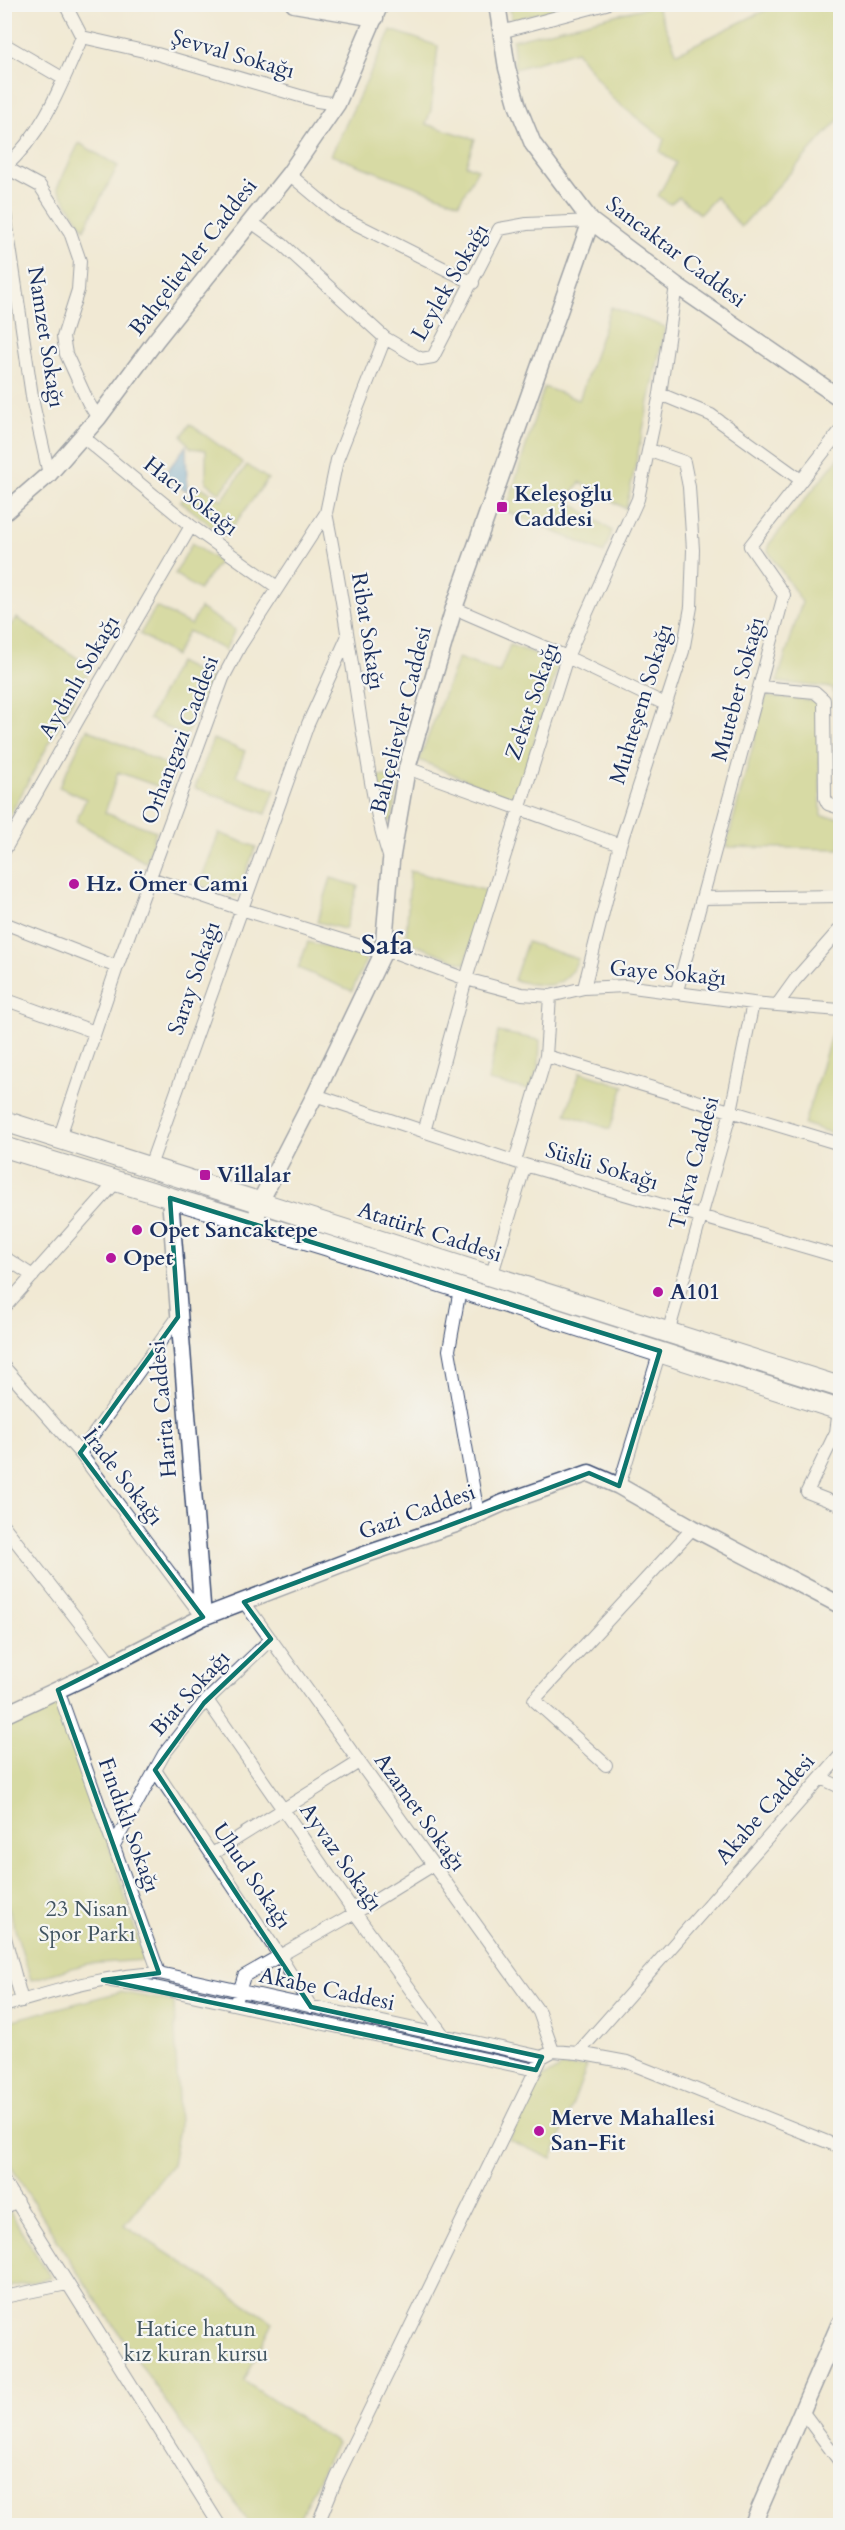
<svg xmlns="http://www.w3.org/2000/svg" width="845" height="2530" font-family="Cardo,serif">
	<style>
		.green { fill: #b9c86a; stroke: #6a7c64; stroke-width: 1.5 }
		.water { fill: #6baade; stroke: #436c9e; stroke-width: 1.5 }
		.lines { fill: none; stroke-linecap: round; stroke-linejoin: round }
		.street-casing { stroke: #3b4b70; stroke-width: 14 }
		.secondary-casing { stroke: #3b4b70; stroke-width: 19 }
		.primary-casing { stroke: #3b4b70; stroke-width: 22 }
		.street { stroke: #fff; stroke-width: 12 }
		.secondary { stroke: #fff; stroke-width: 16 }
		.primary { stroke: #fff; stroke-width: 20 }
		.marked { fill: none; stroke: #0f766e; stroke-width: 4.5; stroke-linejoin: round }
		.poi-dot { fill: #b5179e; stroke: #f6f6f2; stroke-width: 2 }
		.labels { text-anchor: middle; dominant-baseline: central; stroke-width: 4.5; stroke-linejoin: round; paint-order: stroke }
		.street-label { font-size: 22px; fill: #1b2f5e; stroke: #f6f6f2 }
		.poi-label { font-size: 22px; font-weight: bold; fill: #1b2f5e; stroke: #f6f6f2; text-anchor: start }
		.park-label { font-size: 22px; fill: #425561; stroke: #f6f6f2 }
		.district-label { font-size: 28px; font-weight: bold; fill: #1b2f5e; stroke: #f6f6f2 }
	</style>
	<rect width="100%" height="100%" fill="#f6f6f2"/>
	<filter id="ink" filterUnits="userSpaceOnUse"><feTurbulence type="fractalNoise" baseFrequency=".0167" numOctaves="2"/><feDisplacementMap in="SourceGraphic" scale="12" xChannelSelector="R" yChannelSelector="G"/><feConvolveMatrix kernelMatrix="1 2 1 2 8 2 1 2 1" color-interpolation-filters="sRGB"/></filter>
	<filter id="wash" filterUnits="userSpaceOnUse"><feTurbulence type="fractalNoise" baseFrequency=".008" numOctaves="4" result="noise"/><feDisplacementMap in="SourceGraphic" scale="24" xChannelSelector="R" yChannelSelector="G"/><feGaussianBlur stdDeviation="1.35" result="paint"/><feColorMatrix in="noise" values="0 0 0 0 0 0 0 0 0 0 0 0 0 0 0 0 0 1.4 0 .05"/><feComposite in="paint" operator="in"/></filter>
	<g filter="url(#wash)">
		<rect width="100%" height="100%" fill="#f1e9d4"/>
		<path class="green" d="M509,4H572V5L512,20Z
			M656,5L677,53L776,5H840V118L741,227L716,197L700,214L679,197L670,204L658,196L676,163L660,152L664,139L613,99L576,51L515,69L513,40Z
			M391,30L438,46L431,110L426,124L475,139L466,165L478,169L459,203L331,155Z
			M79,143L118,166L84,229L57,188Z
			M611,307L665,327L626,509L580,482L567,500L612,531L604,553L506,511L544,387L579,400Z
			M190,424L243,463L220,493L206,482V450L191,448L182,436Z
			M840,456V709H835L833,688L777,682L802,602L768,551L769,544Z
			M247,465L268,479L225,537L180,501L193,495L192,488H203L222,500Z
			M192,543L219,562L199,590L175,574Z
			M156,607L191,625L200,608L235,630L225,650L188,631L175,656L140,634Z
			M17,618L91,667L5,824V631Z
			M510,645L559,662L516,801L419,760L458,658L499,673Z
			M178,662L212,679L186,736L149,719Z
			M766,696L818,701L821,816L840,818V849L726,847Z
			M87,729L176,769L168,790L118,772L105,813L156,831L146,863L76,821L86,799L59,787Z
			M213,739L245,751L236,776L275,790L266,814L195,788Z
			M376,776H400L392,820L389,822L385,820Z
			M219,833L256,847L236,897L199,885Z
			M410,871L488,891L465,964L406,941Z
			M331,878L358,886L345,929L317,922Z
			M308,942L362,956L366,960L352,991L298,968Z
			M527,942L578,959C565,991 544,988 514,980Z
			M835,1023L840,1024V1136L804,1124Z
			M498,1032L540,1040L539,1066L530,1090L488,1081Z
			M580,1072L624,1086L610,1129L566,1114Z
			M57,1698L116,1866L144,1960L86,1964L31,1980L5,1897L4,1725Z
			M120,1992L174,2002L179,2128L172,2165L124,2225L273,2322L244,2381L336,2442L296,2525H250L76,2270L5,2157V2022Z
			M587,2066L552,2159L509,2140L540,2079L562,2067Z
			M5,2204L51,2278L5,2288Z"/>
		<path class="water" d="M186,446L187,491L164,475Z"/>
	</g>
	<g filter="url(#ink)">
		<g class="lines">
			<g class="street-casing">
				<path id="street" d="M501,32L606,4
					M82,37L157,54L317,101L337,104
					M4,44L64,79
					M5,167L40,186L70,232L80,261L78,290L63,337L66,354L88,402L98,418
					M4,168C44,133 62,83 82,37L65,4
					M289,174L338,215L473,283
					M4,206L33,403L49,474
					M250,221L282,244L385,338L421,359L433,357L499,229L527,224L591,221
					M660,394L711,415L801,480
					M82,436L191,526L277,587
					M326,513C341,586 351,660 363,734C370,777 376,819 390,859
					M454,608L567,657L665,704
					M761,687L815,692L824,700L825,798L828,804L840,808
					M407,768L620,845
					M4,851L79,718L191,526
					M150,878L241,909L383,953H396L466,979L522,994L550,996L584,988L625,986L753,1003L840,1010
					M702,898L840,896
					M4,923L117,967
					M584,988L620,845L683,651L691,607L693,550L689,487L684,462L650,450
					M677,991L784,595L750,546L840,431
					M4,999L95,1032
					M777,1005L795,980L840,929
					M546,1056L840,1144
					M315,1095L525,1165L840,1257
					M424,1132L466,979L567,657L638,499L660,394L676,285
					M59,1139L117,967L223,678L240,646L326,513L337,460L385,338
					M515,1161L546,1056L550,996
					M150,1166L308,724L347,638
					M4,1257L33,1276
					M491,1277L525,1165
					M460,1289L449,1350L478,1514
					M4,1308L116,1182
					M668,1333L731,1111L753,1003
					M4,1367L80,1453L202,1616
					M839,1410L836,1432L807,1492L840,1505
					M80,1453L178,1317
					M619,1486L660,1351
					M4,1526L111,1663
					M244,1602L539,2012L553,2051
					M58,1690L159,1973
					M207,1700L355,1913L444,2036
					M606,1765L534,1700L693,1528
					M155,1770L279,1955L311,2007
					M821,1778L840,1787
					M114,1845L164,1754L204,1703L271,1639
					M212,1854L359,1762
					M4,1934L22,2001
					M111,1981L155,1987L536,2070
					M237,1999L244,1976L355,1913L433,1865
					M4,2006C55,1991 106,1975 159,1973L542,2057
					M578,2053L840,1756
					M4,2182L220,2526
					M4,2208L17,2201
					M4,2297L67,2284
					M802,2411L840,2462
					M317,2526L337,2477L542,2057L553,2051L578,2053L627,2062L840,2147"/>
			</g>
			<g class="secondary-casing">
				<path id="secondary" d="M294,4L375,18
					M497,4L507,68L518,107L533,144L591,221L676,285L840,398
					M4,513L49,474L98,418L156,340L289,174L337,104L380,4
					M170,1198L203,1617
					M255,1224L260,1202L315,1095L383,953L391,861L407,768L454,608L591,221
					M4,1715L94,1673L203,1617L367,1554L456,1524L503,1503L589,1473L619,1486L693,1528L840,1605
					M752,2526L840,2323"/>
			</g>
			<g class="primary-casing">
				<path id="primary" d="M4,1121L840,1387
					M4,1147L325,1245L840,1410"/>
			</g>
			<use href="#street" class="street"/>
			<use href="#secondary" class="secondary"/>
			<use href="#primary" class="primary"/>
		</g>
	</g>
	<path d="M0 0H845V2530H0ZM170,1198L660,1351L619,1486L589,1473L244,1602L271,1639L204,1703L155,1770L311,2007L542,2057L536,2070L103,1980L159,1973L58,1690L203,1617L80,1453L178,1317Z" fill="#f1e9d4" fill-opacity=".55" fill-rule="evenodd"/>
	<path class="marked" d="M170,1198L660,1351L619,1486L589,1473L244,1602L271,1639L204,1703L155,1770L311,2007L542,2057L536,2070L103,1980L159,1973L58,1690L203,1617L80,1453L178,1317Z"/>
	<g class="poi-dot">
		<rect x="496" y="501" width="12" height="12" rx="3"/>
		<circle cx="74" cy="884" r="6"/>
		<rect x="199" y="1169" width="12" height="12" rx="3"/>
		<circle cx="137" cy="1230" r="6"/>
		<circle cx="111" cy="1258" r="6"/>
		<circle cx="658" cy="1292" r="6"/>
		<circle cx="539" cy="2131" r="6"/>
	</g>
	<g class="labels">
		<g class="street-label">
			<text transform="translate(233 54) rotate(16)">Şevval Sokağı</text>
			<text transform="translate(676 252) rotate(37)">Sancaktar Caddesi</text>
			<text transform="translate(193 257) rotate(-52)">Bahçelievler Caddesi</text>
			<text transform="translate(450 282) rotate(-60)">Leylek Sokağı</text>
			<text transform="translate(46 337) rotate(81)">Namzet Sokağı</text>
			<text transform="translate(191 496) rotate(38)">Hacı Sokağı</text>
			<text transform="translate(368 631) rotate(81)">Ribat Sokağı</text>
			<text transform="translate(79 677) rotate(-60)">Aydınlı Sokağı</text>
			<text transform="translate(738 689) rotate(-75)">Muteber Sokağı</text>
			<text transform="translate(532 701) rotate(-71)">Zekat Sokağı</text>
			<text transform="translate(641 704) rotate(-73)">Muhteşem Sokağı</text>
			<text transform="translate(401 720) rotate(-76)">Bahçelievler Caddesi</text>
			<text transform="translate(180 740) rotate(-69)">Orhangazi Caddesi</text>
			<text transform="translate(668 973) rotate(5)">Gaye Sokağı</text>
			<text transform="translate(194 978) rotate(-71)">Saray Sokağı</text>
			<text transform="translate(694 1163) rotate(-75)">Takva Caddesi</text>
			<text transform="translate(602 1166) rotate(17)">Süslü Sokağı</text>
			<text transform="translate(430 1232) rotate(18)">Atatürk Caddesi</text>
			<text transform="translate(163 1409) rotate(-95)">Harita Caddesi</text>
			<text transform="translate(123 1477) rotate(52)">İrade Sokağı</text>
			<text transform="translate(417 1512) rotate(-20)">Gazi Caddesi</text>
			<text transform="translate(190 1693) rotate(-48)">Biat Sokağı</text>
			<text transform="translate(765 1809) rotate(-49)">Akabe Caddesi</text>
			<text transform="translate(420 1812) rotate(54)">Azamet Sokağı</text>
			<text transform="translate(129 1825) rotate(70)">Fındıklı Sokağı</text>
			<text transform="translate(341 1857) rotate(55)">Ayvaz Sokağı</text>
			<text transform="translate(252 1876) rotate(56)">Uhud Sokağı</text>
			<text transform="translate(327 1989) rotate(12)">Akabe Caddesi</text>
		</g>
		<g class="poi-label">
			<text x="514" y="494">Keleşoğlu<tspan x="514" dy="25">Caddesi</tspan></text>
			<text x="86" y="884">Hz. Ömer Cami</text>
			<text x="217" y="1175">Villalar</text>
			<text x="149" y="1230">Opet Sancaktepe</text>
			<text x="123" y="1258">Opet</text>
			<text x="670" y="1292">A101</text>
			<text x="551" y="2118">Merve Mahallesi<tspan x="551" dy="25">San-Fit</tspan></text>
		</g>
		<g class="park-label">
			<text x="87" y="1909">23 Nisan<tspan x="87" dy="25">Spor Parkı</tspan></text>
			<text x="196" y="2329">Hatice hatun<tspan x="196" dy="25">kız kuran kursu</tspan></text>
		</g>
		<g class="district-label">
			<text x="387" y="945">Safa</text>
		</g>
	</g>
	<rect width="845" height="2530" fill="none" stroke="#f6f6f2" stroke-width="24"/>
</svg>
